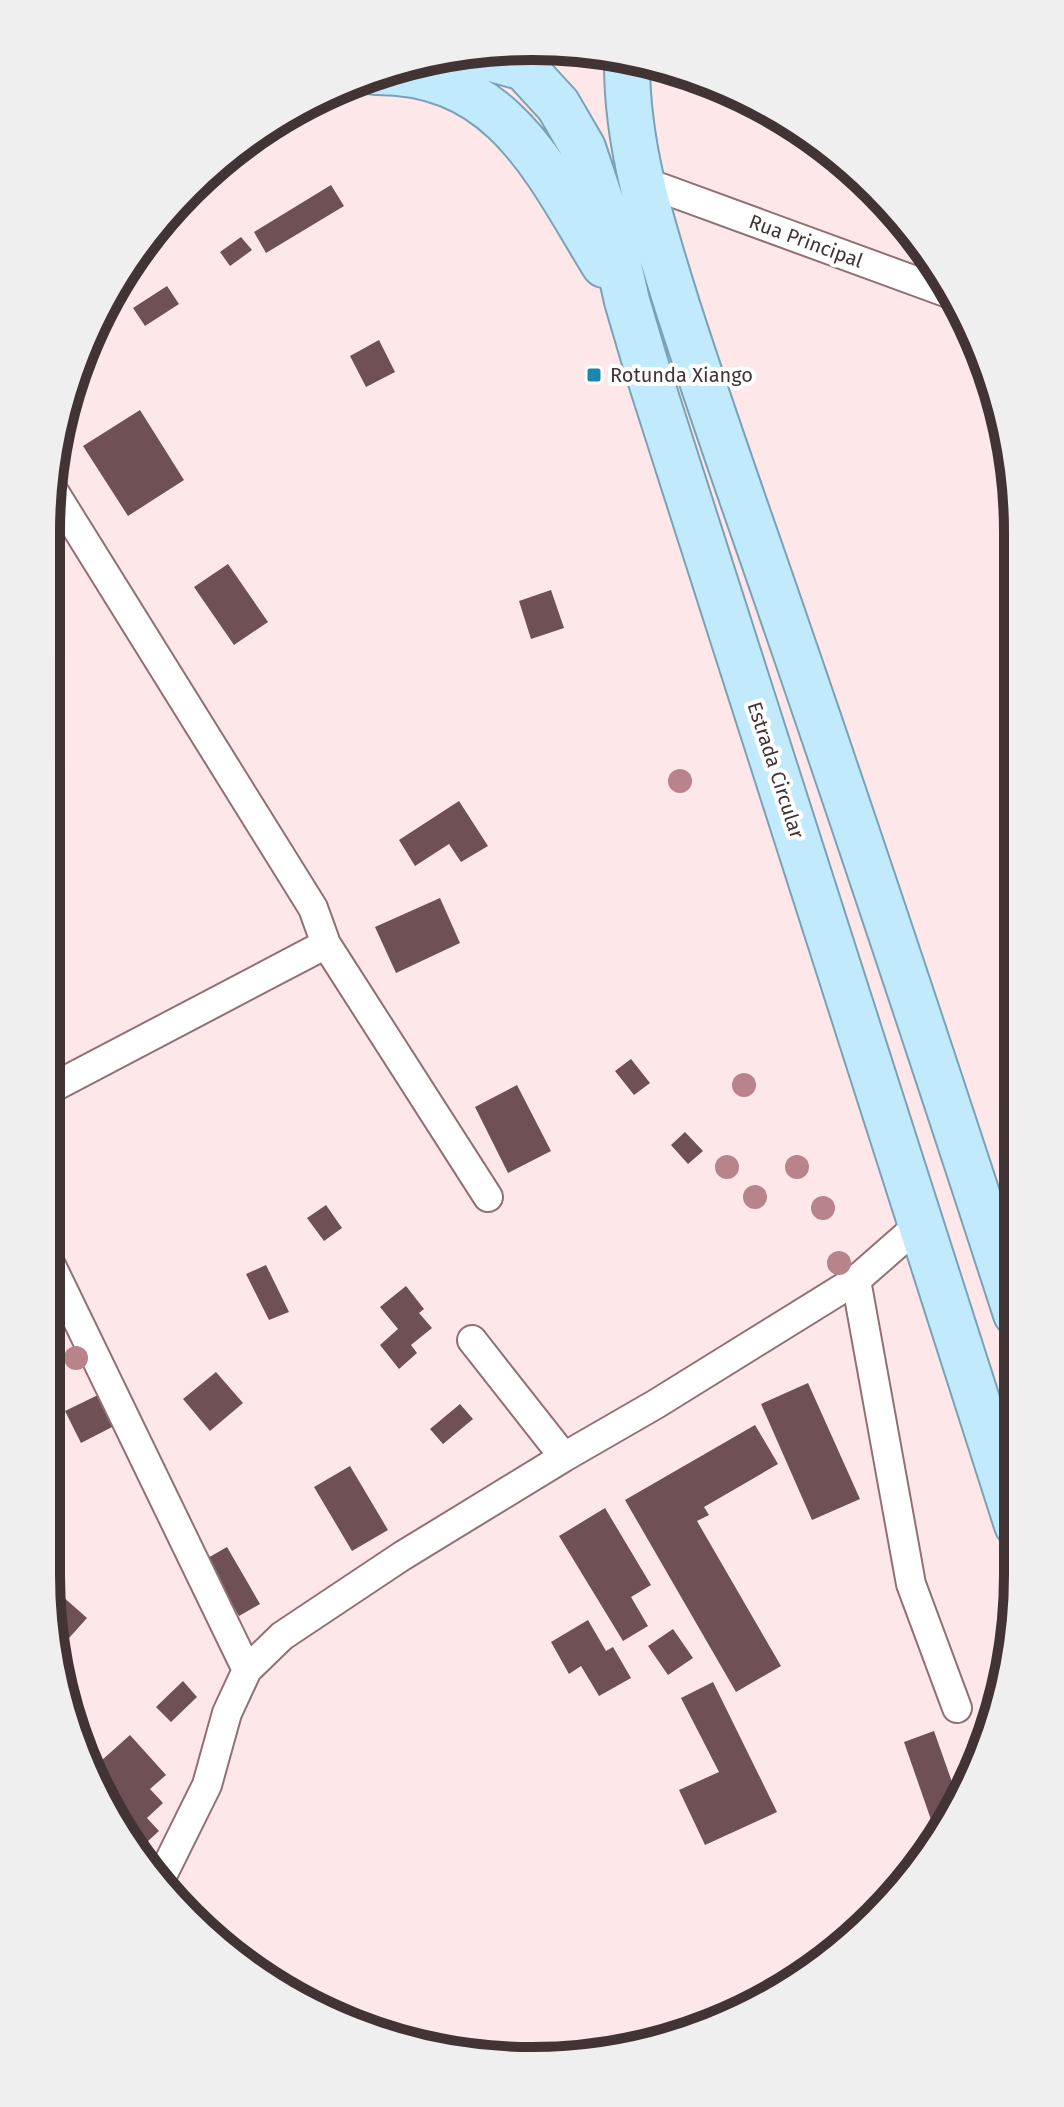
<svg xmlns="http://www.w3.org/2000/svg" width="1064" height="2107" font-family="'Fira Sans',sans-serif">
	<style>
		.building { fill: #6f5054 }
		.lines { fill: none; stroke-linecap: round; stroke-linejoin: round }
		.street-casing { stroke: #917073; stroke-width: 32 }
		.primary-casing { stroke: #7ba1b6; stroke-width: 48 }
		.street { stroke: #fff; stroke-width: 28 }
		.primary { stroke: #c2eafd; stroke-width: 44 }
		.tree { fill: #b9838c }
		.poi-dot { fill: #1b86ae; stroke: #fff; stroke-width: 3 }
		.labels { text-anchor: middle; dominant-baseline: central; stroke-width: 8; stroke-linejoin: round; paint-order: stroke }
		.street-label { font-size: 20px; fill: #423335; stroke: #fff }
		.poi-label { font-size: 20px; fill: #423335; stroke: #fff; text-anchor: start }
		.rim { fill: none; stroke: #423335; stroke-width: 10 }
	</style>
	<rect width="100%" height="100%" fill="#fee7e9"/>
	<path class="building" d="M331,185L344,206L266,253L254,232Z
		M241,237L252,250L230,266L220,252Z
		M167,286L179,304L145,326L133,308Z
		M379,340L395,372L366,387L350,356Z
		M140,410L184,480L128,516L83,446Z
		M228,564L268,622L234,645L194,587Z
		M551,590L564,628L531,639L519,601Z
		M459,801L488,846L461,862L449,844L415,866L399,840Z
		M440,898L460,943L396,973L375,927Z
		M631,1059L650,1083L634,1095L615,1071Z
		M517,1085L551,1151L508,1173L475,1107Z
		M685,1132L703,1151L688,1164L671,1145Z
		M326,1205L342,1228L324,1241L307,1218Z
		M266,1265L289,1312L269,1320L246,1274Z
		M406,1286L424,1309L419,1313L432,1328L411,1345L417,1353L399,1369L380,1345L398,1329L380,1307Z
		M216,1372L243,1403L210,1431L183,1399Z
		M808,1383L860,1499L812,1520L761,1404Z
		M100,1394L116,1425L81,1443L65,1411Z
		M460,1404L473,1419L443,1444L430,1429Z
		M755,1425L778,1464L704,1507L709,1515L697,1521L781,1666L736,1692L625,1500Z
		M350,1466L388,1530L352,1551L314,1487Z
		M46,1499L61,1526L46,1535Z
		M605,1508L651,1585L631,1597L648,1626L623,1641L559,1536Z
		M227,1547L260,1604L239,1616L206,1559Z
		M52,1587L87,1618L61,1647L57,1644L49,1590Z
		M588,1620L606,1651L613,1647L631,1678L599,1696L581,1666L569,1674L551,1642Z
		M673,1629L693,1658L668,1675L648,1646Z
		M183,1681L197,1697L171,1722L156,1707Z
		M713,1682L777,1812L705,1845L679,1790L719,1772L681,1698Z
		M934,1731L959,1802L936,1834L904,1742Z
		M130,1735L166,1775L150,1789L163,1803L147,1818L159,1831L136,1852L92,1769Z"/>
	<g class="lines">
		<g class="street-casing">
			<path id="street" d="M661,188L951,294
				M326,944L488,1197
				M46,1091L326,944L313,908L51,487
				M46,1255L247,1670
				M856,1280L911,1584L957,1708
				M472,1340L564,1457
				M159,1882L207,1785L227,1713L247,1670L282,1636L402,1556L564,1457L656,1404L856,1280L921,1223"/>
		</g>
		<g class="primary-casing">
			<path id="primary" d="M485,57L524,68L558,105L583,148L612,234L627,301L648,372L1017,1525
				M627,64C627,149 653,228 678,308C705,392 734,475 763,558C850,809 934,1061 1016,1314
				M375,72C504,71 546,171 604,265"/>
		</g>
		<use href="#street" class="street"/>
		<use href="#primary" class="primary"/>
	</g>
	<g class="tree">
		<circle cx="680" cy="781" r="12"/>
		<circle cx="744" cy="1085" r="12"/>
		<circle cx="727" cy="1167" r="12"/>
		<circle cx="797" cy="1167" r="12"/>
		<circle cx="755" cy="1197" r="12"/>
		<circle cx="823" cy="1208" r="12"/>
		<circle cx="839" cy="1263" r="12"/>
		<circle cx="76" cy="1358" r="12"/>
	</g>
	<rect class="poi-dot" x="586" y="367" width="16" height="16" rx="4"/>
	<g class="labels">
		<g class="street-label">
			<text transform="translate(806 241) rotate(20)">Rua Principal</text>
			<text transform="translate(776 770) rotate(72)">Estrada Circular</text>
		</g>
		<g class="poi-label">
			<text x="610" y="375">Rotunda Xiango</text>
		</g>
	</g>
	<path d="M0 0H1064V2107H0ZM532 60H532A472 472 0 0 1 1004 532V1575A472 472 0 0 1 532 2047H532A472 472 0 0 1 60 1575V532A472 472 0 0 1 532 60Z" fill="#f0efef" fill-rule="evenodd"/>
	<path class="rim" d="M532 60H532A472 472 0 0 1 1004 532V1575A472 472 0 0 1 532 2047H532A472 472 0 0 1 60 1575V532A472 472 0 0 1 532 60Z"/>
</svg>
